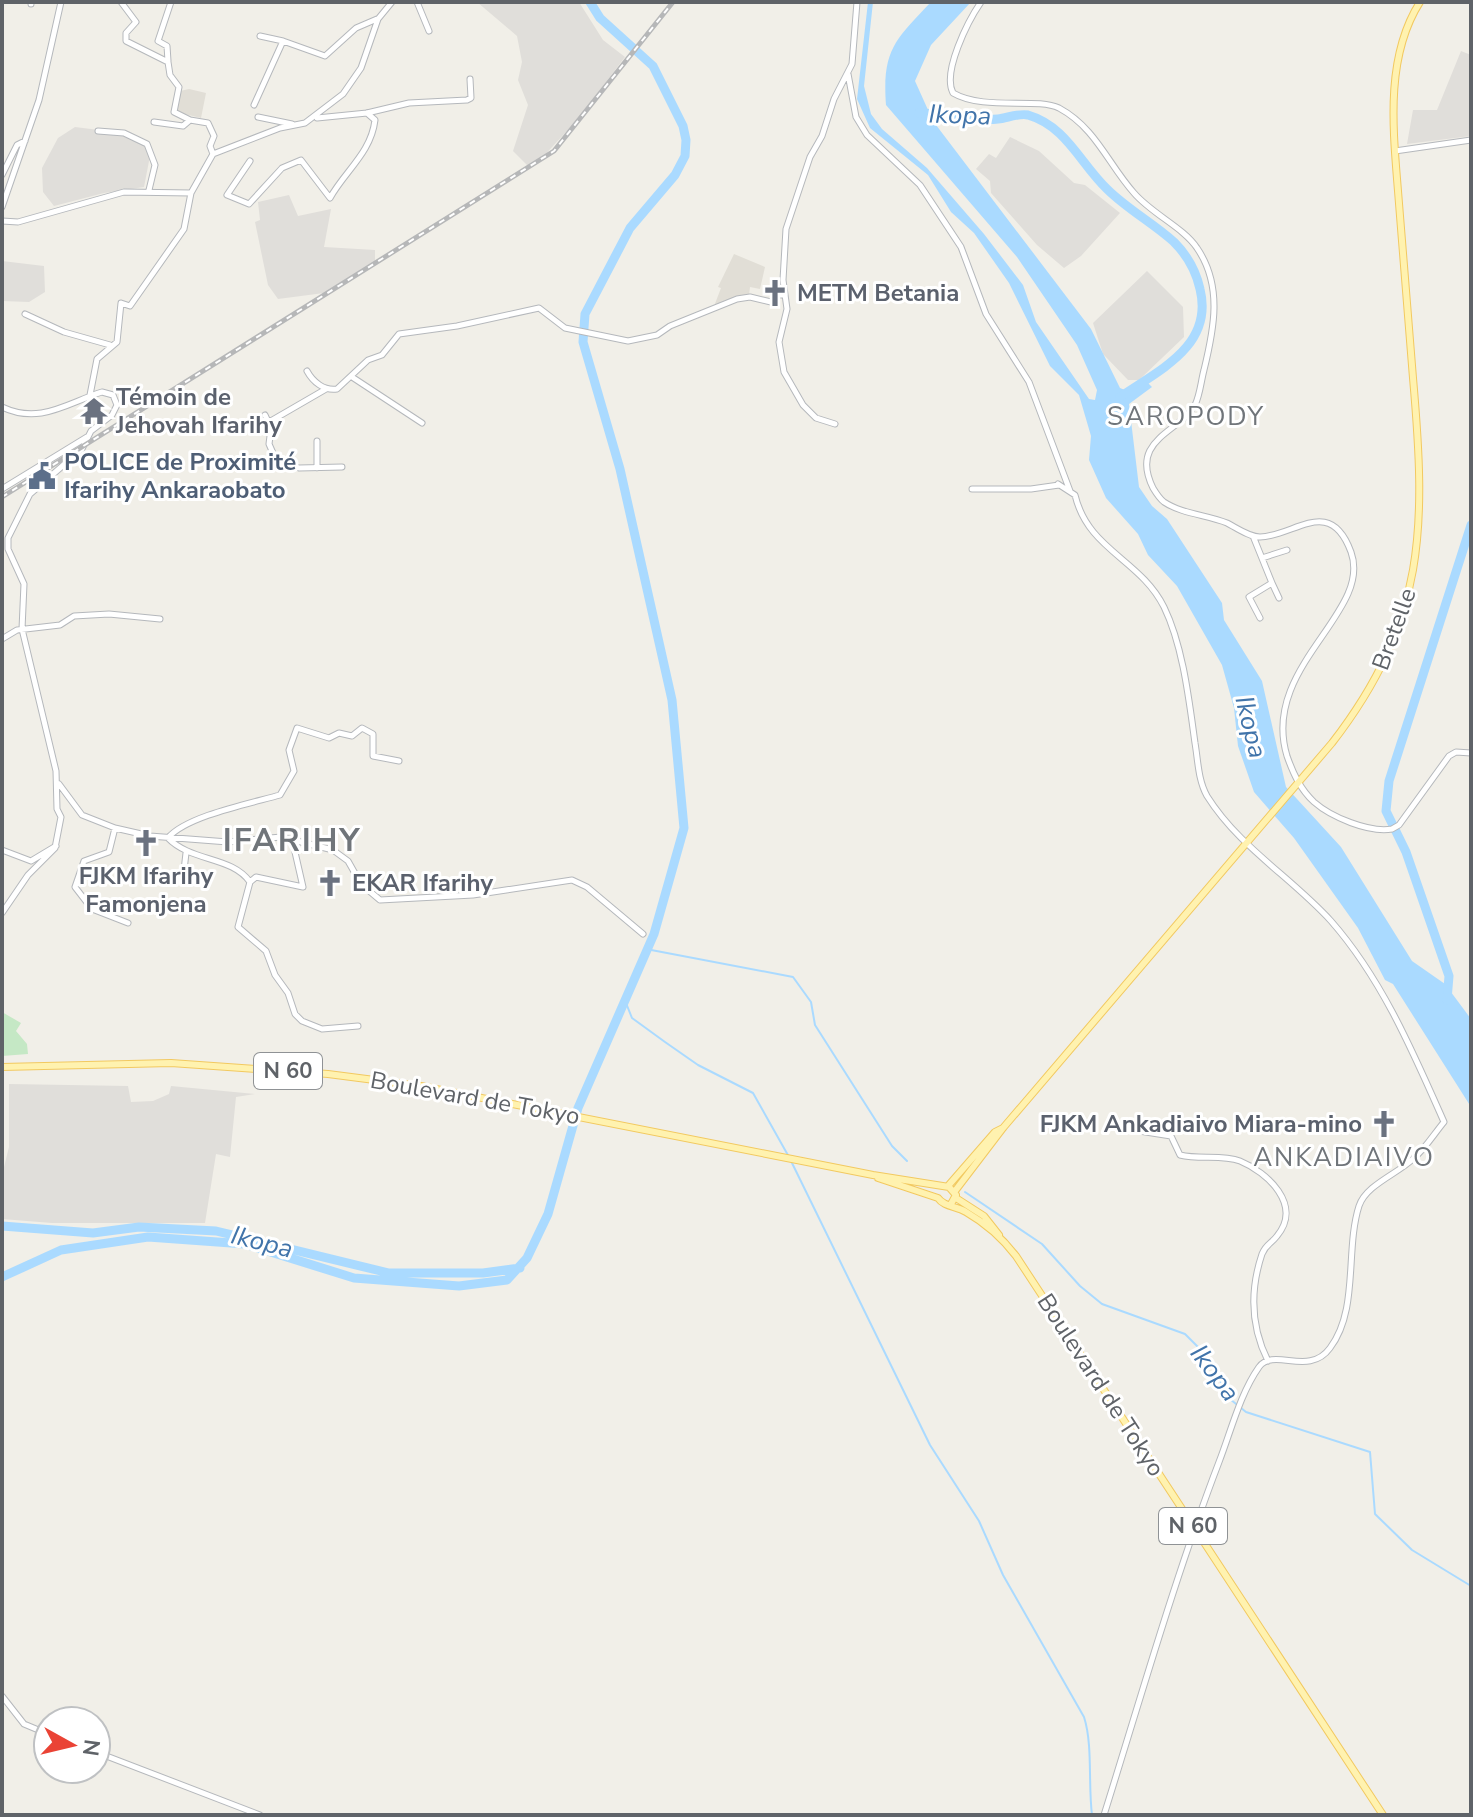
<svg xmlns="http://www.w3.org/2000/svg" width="1473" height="1817" font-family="'Nunito Sans',sans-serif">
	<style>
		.industrial { fill: #e0deda }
		.education { fill: #e1ded6 }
		.green { fill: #c5e8c5 }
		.water { fill: #aadaff }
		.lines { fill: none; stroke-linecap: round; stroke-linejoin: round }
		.stream { stroke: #aadaff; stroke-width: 2 }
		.river { stroke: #aadaff; stroke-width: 9 }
		.minor-casing { stroke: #b5b8bc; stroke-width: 7 }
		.major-casing { stroke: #f2c960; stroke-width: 8 }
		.minor { stroke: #fff; stroke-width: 5 }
		.major { stroke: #fff2af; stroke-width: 6 }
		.rail-casing { stroke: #b6b7b8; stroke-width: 5 }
		.rail { stroke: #fff; stroke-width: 2; stroke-dasharray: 6; stroke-linecap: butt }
		.labels { text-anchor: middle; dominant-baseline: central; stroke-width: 6; stroke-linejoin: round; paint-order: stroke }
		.shield { fill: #fff; stroke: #8f9295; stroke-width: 2 }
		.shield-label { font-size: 22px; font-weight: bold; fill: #5f6368 }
		.worship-label { font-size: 24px; font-weight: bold; fill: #5b616d; stroke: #fff; text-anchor: start }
		.service-label { font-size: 24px; font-weight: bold; fill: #4e5e75; stroke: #fff; text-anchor: start }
		.street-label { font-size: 24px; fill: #5f6368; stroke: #fff }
		.water-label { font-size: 26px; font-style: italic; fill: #4174aa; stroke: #fff }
		.neighbourhood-label { font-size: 26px; letter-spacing: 2px; fill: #70757a; stroke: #fff }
		.district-label { font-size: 32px; font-weight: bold; letter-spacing: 2px; fill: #70757a; stroke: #fff }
	</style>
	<rect width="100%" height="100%" fill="#f1efe8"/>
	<path class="industrial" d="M477,2H579L603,40L625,57L578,119L541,159L528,166L513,151L528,105L518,80L522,62L517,36Z
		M1461,51L1471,55V136L1407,144L1413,110H1437Z
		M75,127L123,133L146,144L150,156L144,187L104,193L54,206L43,192L42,168L58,138Z
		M1010,137L1039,151L1074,183L1085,185L1120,213L1081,256L1064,268L1037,245L991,193L990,181L976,169L989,154L996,158Z
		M289,195L298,216L331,209L324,247L375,250V261L324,293L278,299L268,285L255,222L260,220L258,202Z
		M2,261L44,266L45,292L29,302L2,301Z
		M1147,271L1183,307L1184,337L1139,380H1128L1103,354L1093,323Z
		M9,1084L128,1086L131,1102L153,1101L169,1094L171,1086L255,1094L236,1097L230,1157L216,1154L205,1223H52L2,1219V1175L9,1147Z"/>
	<path class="education" d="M189,89L206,93L201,118L176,112L180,91Z
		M734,254L765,267L760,289L750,287L749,295L713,309L721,288L718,287Z"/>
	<path class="green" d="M2,1012L21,1023L16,1031L27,1044L28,1054L2,1056Z"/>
	<path class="water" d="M868,2H873L864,86L871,114L882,129L927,168L984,234L1023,285L1036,322L1089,399L1095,400L1097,390L1077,345L1017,257L886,105C882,50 895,40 931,2H971L931,45L915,81L933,121L1091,329L1120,388L1132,393L1147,382L1152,387L1129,404L1139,487L1152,506L1167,519L1222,603L1224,620L1262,681L1286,787L1341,847L1412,961L1445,984L1471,1019V1107L1393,984L1385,980L1358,928L1294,838L1254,792L1238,746L1234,708L1222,665L1177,586L1148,555L1138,534L1106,498L1089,460L1091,436L1079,395L1050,366L1009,283L974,233L951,212L928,175L870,128L857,99Z"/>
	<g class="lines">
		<path class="stream" d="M646,949L793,977L811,1002L815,1025L892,1146L907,1161
			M624,998L632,1018L665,1042L698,1065L753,1093L789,1157
			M792,1163L930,1445L979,1521L1003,1575L1084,1717C1093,1745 1088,1784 1092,1815
			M965,1192L1042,1244L1080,1286L1102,1304L1185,1334L1215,1364L1225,1395L1246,1412L1370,1452L1375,1514L1412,1550L1471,1586"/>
		<path class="river" d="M919,113C946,113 971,122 998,119C1007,118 1019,113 1028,115C1066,126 1080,163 1107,189C1127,209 1153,223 1174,242C1188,256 1196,271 1200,289C1214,346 1159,370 1120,397
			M1447,1000L1449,976L1406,852L1386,811L1389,781L1471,525
			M2,1226L93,1233L139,1227L216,1231L389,1273H483L520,1268
			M2,1277L61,1250L148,1237L245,1244L354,1278L459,1286L507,1280L527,1258L548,1214L578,1108L654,934L684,828L672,700L620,469L583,342L585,314L630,228L675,175L685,156L686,140L683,126L653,66L600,18L590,2"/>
		<g class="minor-casing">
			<path id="minor" d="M121,2L136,22L126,33V41L168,62L170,75L179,87L174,112L190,120
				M417,2L429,31
				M981,2C968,21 942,72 953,93C984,111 1036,97 1059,108C1096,128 1108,164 1134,193C1152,214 1184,228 1197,248C1223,286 1214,329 1204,370C1201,381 1200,395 1195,405C1179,433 1129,439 1153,488C1156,493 1160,499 1164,502C1182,514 1208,515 1227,523C1237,528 1249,537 1260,537C1295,536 1330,495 1351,552C1373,613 1260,667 1287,756C1293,773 1300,789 1314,802C1331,817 1369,833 1392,829L1399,825L1449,756L1456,752L1471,753
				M31,4V2
				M283,41L325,56L356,28L377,19
				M168,61L167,46L158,41L171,2
				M848,74L856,117L867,135L920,185L961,247L986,314L1029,382L1070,491L1068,489
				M254,105L283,41L260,36
				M258,117L292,124
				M317,118L367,113L409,103L467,100L471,98L470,79
				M154,122L183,126L190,120L208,123L214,136L210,146L213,154
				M98,131L124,133L147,144L155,165L149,190
				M1395,151L1471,140
				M250,161L227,195L249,204L282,168L301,160L330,198C345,171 371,153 375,120L367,113
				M2,175L17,145L25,141
				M2,207L39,100L61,2
				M2,221L18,222L124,192L191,193L213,154L280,128L305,123L343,94L361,68L378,19L392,2
				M25,314L64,332L110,345
				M307,371C313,382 324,391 337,389L368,360L382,355L399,334L457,326L539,308L565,328L628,341L657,335L670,326L737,299L750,297L771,302L778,295H784
				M352,377L422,423
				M90,395L97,359L117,342L121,303L130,306L184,229L191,193
				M2,407C40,425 67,403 102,392L113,395L117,405L112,415L91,431L82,449L30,494L8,538V549L24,584L22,629L56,771L57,809L61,817L55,848L28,875L2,913
				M265,415L271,428L269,444L276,460L299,468L342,467
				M269,422L326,389
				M835,424L816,418L803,405L784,372L779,342L787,309L783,280L786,229L810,157L822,136L834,99L852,64L857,2
				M317,441V468
				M1058,484L1075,495C1088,550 1140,559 1164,607C1183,646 1189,700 1195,743C1198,760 1198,780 1207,796C1239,847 1291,877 1331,921C1382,979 1413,1052 1444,1122C1434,1134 1425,1149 1413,1159C1397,1174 1366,1185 1359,1206C1345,1250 1359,1310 1330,1348C1309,1377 1274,1347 1259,1367C1240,1394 1231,1431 1219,1462C1175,1577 1141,1697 1104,1815
				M2,489L87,437
				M972,489H1031L1059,485
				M1253,536L1272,583L1249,597L1260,618
				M1262,558L1287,550
				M1272,583L1279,598
				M2,639L17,630L60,625L74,616L109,614L160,619
				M59,784L82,815L115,828L150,836L228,842L281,837L333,850L348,861L361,884L380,900L473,895L572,880L587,887L643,934
				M115,828L109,852L84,861L75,887L92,909L128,923
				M292,839L303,887L256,877L250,882L238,927L266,951L275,975L288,993L295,1014L302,1021L322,1029L358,1026
				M2,850L31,861L56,846
				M183,879L186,853
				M250,882C232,856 191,862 168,838C186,816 252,803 280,795L294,771L289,750L297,728L329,738L339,733L352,736L362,728L373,734V756L399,761
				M1133,1130L1171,1136L1180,1155C1199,1160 1222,1154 1240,1161C1267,1172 1303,1205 1277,1236C1271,1244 1266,1244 1262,1254C1250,1290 1251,1327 1268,1361
				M2,1696L24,1724L48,1734
				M96,1752L260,1815"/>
		</g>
		<g class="major-casing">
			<path id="major" d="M2,1067L171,1063L328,1074L421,1086L873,1175L949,1187L956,1195L951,1204
				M878,1178L938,1198C944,1207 956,1206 966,1212C985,1223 1003,1239 1016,1256L1383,1815
				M948,1186L995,1132L1003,1128
				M955,1191L1003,1128L1332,743C1427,620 1426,526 1413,378C1408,315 1403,253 1398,191C1393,129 1385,57 1420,2
				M956,1198L984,1216L999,1235"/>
		</g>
		<use href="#minor" class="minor"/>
		<use href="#major" class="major"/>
		<g class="rail-casing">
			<path id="rail" d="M2,497L554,151L673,2"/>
		</g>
		<use href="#rail" class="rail"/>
	</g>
	<defs>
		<g id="church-bare" transform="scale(2.16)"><path d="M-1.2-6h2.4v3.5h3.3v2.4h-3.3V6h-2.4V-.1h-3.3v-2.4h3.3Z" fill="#6b7280" stroke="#fff" stroke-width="2.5" paint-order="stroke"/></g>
		<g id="temple-bare" transform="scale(2.16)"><path d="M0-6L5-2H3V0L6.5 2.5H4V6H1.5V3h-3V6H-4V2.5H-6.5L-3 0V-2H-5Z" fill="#6b7280" stroke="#fff" stroke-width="2.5" paint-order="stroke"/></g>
		<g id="civic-bare" transform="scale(2.16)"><path d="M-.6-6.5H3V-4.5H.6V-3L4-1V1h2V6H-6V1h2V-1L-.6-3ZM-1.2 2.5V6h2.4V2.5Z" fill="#5c6f8a" stroke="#fff" stroke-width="2.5" paint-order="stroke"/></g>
	</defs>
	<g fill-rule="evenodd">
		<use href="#church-bare" x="775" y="293"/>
		<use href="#temple-bare" x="94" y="411"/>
		<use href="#civic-bare" x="42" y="476"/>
		<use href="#church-bare" x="146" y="843"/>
		<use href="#church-bare" x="330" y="883"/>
		<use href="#church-bare" x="1384" y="1124"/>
	</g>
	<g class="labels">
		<g class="shield">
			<rect x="254" y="1053" width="68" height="36" rx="6"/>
			<rect x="1159" y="1508" width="68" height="36" rx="6"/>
		</g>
		<g class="shield-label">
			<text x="288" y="1071">N 60</text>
			<text x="1193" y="1526">N 60</text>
		</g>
		<g class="worship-label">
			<text x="797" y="293">METM Betania</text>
			<text x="116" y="397">Témoin de<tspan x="116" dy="28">Jehovah Ifarihy</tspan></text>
			<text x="146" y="876" text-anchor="middle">FJKM Ifarihy<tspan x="146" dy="28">Famonjena</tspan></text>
			<text x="352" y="883">EKAR Ifarihy</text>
			<text x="1362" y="1124" text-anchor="end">FJKM Ankadiaivo Miara-mino</text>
		</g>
		<g class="service-label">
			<text x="64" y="462">POLICE de Proximité<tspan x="64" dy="28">Ifarihy Ankaraobato</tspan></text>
		</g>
		<g class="street-label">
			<text transform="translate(1394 629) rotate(-70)">Bretelle</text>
			<text transform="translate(475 1098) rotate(10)">Boulevard de Tokyo</text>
			<text transform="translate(1101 1385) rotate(57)">Boulevard de Tokyo</text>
		</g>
		<g class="water-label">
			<text transform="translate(960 115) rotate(2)">Ikopa</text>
			<text transform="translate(1251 727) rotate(76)">Ikopa</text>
			<text transform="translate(262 1242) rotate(14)">Ikopa</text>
			<text transform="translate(1215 1373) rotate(53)">Ikopa</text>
		</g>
		<g class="neighbourhood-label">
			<text x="1186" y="416">SAROPODY</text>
			<text x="1344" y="1157">ANKADIAIVO</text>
		</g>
		<g class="district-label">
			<text x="292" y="840">IFARIHY</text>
		</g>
	</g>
	<rect width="1473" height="1817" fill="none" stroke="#5f6368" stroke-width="8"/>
	<g transform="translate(72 1745) rotate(98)"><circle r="38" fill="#ffffff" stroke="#bfc1c3" stroke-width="2"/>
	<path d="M0-6L14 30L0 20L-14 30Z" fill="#ea4335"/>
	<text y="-12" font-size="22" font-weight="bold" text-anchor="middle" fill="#5f6368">N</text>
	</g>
</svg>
